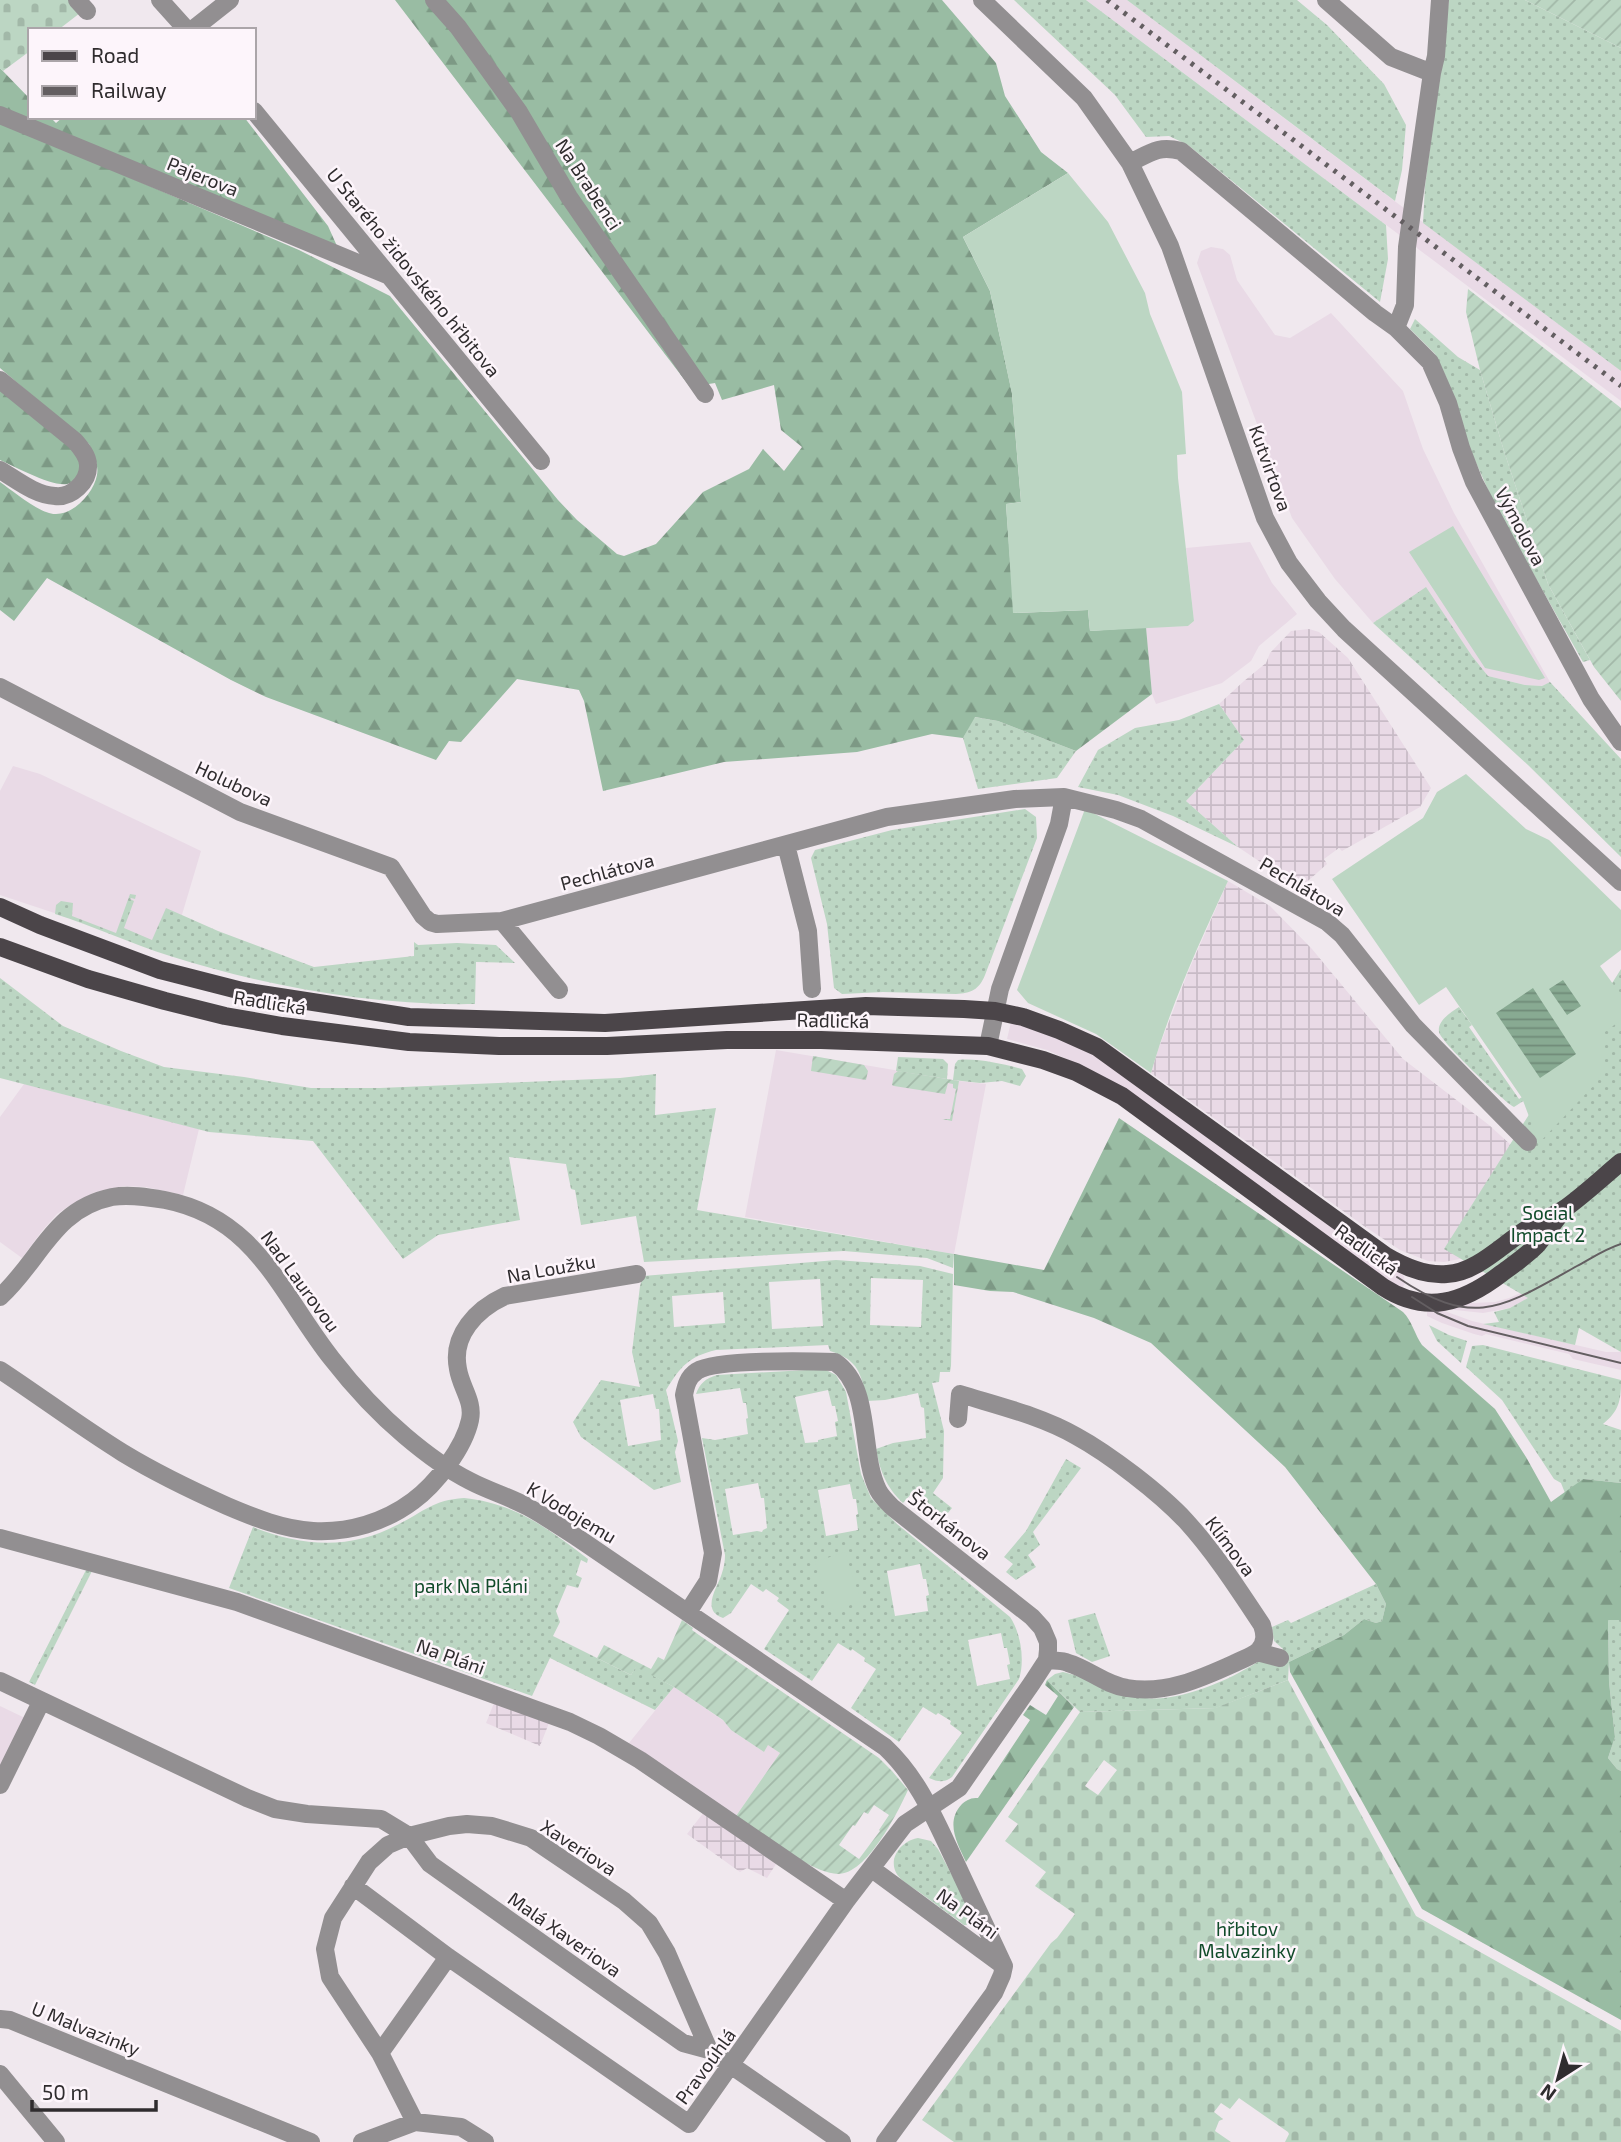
<svg xmlns="http://www.w3.org/2000/svg" width="1621" height="2142" font-family="'Exo 2',sans-serif">
	<style>
		.built { fill: #e9dae6 }
		.industrial { fill: url(#industrial-grid) }
		.grass { fill: url(#grass-dots); fill-rule: evenodd }
		.forest { fill: url(#forest-firs) }
		.cemetery { fill: url(#cemetery-stones); fill-rule: evenodd }
		.garden { fill: url(#garden-furrows); fill-rule: evenodd }
		.pitch { fill: #bcd6c3 }
		.water { fill: url(#water-rules) }
		.lines { fill: none; stroke-linecap: round; stroke-linejoin: round }
		.minor { stroke: #928f91; stroke-width: 18 }
		.major { stroke: #4b4549; stroke-width: 18 }
		.tram { stroke: #635e61; stroke-width: 2 }
		.rail { stroke: #635e61; stroke-width: 5; stroke-dasharray: 3.5 7; stroke-linecap: butt }
		.labels { text-anchor: middle; dominant-baseline: central; stroke-width: 5; stroke-linejoin: round; paint-order: stroke }
		.street-label { font-size: 19px; fill: #2f2c2e; stroke: #fdf5fb }
		.park-label { font-size: 19px; fill: #114b2a; stroke: #fdf5fb }
	</style>
	<defs>
		<pattern id="industrial-grid" width="8" height="8" patternUnits="userSpaceOnUse" patternTransform="scale(1.75)"><rect width="8" height="8" fill="#e9dae6"/><path d="M0 4h8M4 0v8" fill="none" stroke="#c8bbc6"/></pattern>
		<pattern id="grass-dots" width="8" height="8" patternUnits="userSpaceOnUse" patternTransform="scale(1.75)"><rect width="8" height="8" fill="#bcd6c3"/><path d="M2 2h.1M6 6h.1" fill="none" stroke="#a2b8a8" stroke-width="1.8" stroke-linecap="round"/></pattern>
		<pattern id="forest-firs" width="22" height="20" patternUnits="userSpaceOnUse" patternTransform="scale(1.75)"><rect width="22" height="20" fill="#99bca3"/><path d="M5 1l3.5 6h-7zM16 11l3.5 6h-7z" fill="#7d9985"/></pattern>
		<pattern id="cemetery-stones" width="16" height="16" patternUnits="userSpaceOnUse" patternTransform="scale(1.75)"><rect width="16" height="16" fill="#bcd6c3"/><path d="M2 7V4a2 2 0 0 1 4 0v3zM10 15v-3a2 2 0 0 1 4 0v3z" fill="#a2b8a8"/></pattern>
		<pattern id="garden-furrows" width="10" height="10" patternUnits="userSpaceOnUse" patternTransform="scale(1.75)"><rect width="10" height="10" fill="#bcd6c3"/><path d="M-1 1l2-2M0 10L10 0M9 11l2-2" fill="none" stroke="#a2b8a8"/></pattern>
		<pattern id="water-rules" width="6" height="5" patternUnits="userSpaceOnUse" patternTransform="scale(1.75)"><rect width="6" height="5" fill="#88aa92"/><path d="M0 2.5h6" fill="none" stroke="#708b78"/></pattern>
	</defs>
	<rect width="100%" height="100%" fill="#f0e8ee"/>
	<path class="built" d="M1086,0H1127L1621,371V401Z
		M1211,247L1223,249L1230,255L1237,280L1275,335L1290,338L1331,313L1403,391L1423,449L1454,513L1550,682L1542,686L1525,685L1488,676L1472,656L1426,588L1373,623L1335,579L1292,518L1197,263L1201,251Z
		M1250,542L1272,583L1297,614L1259,646L1251,661L1222,683L1156,704L1152,694L1146,627L1188,626L1194,621L1186,548Z
		M13,766L40,774L201,851L181,918L166,950L0,895V791Z
		M1011,1022L1050,1033L1090,1050L1404,1276L1405,1284L1400,1290L1092,1071L1047,1050L1007,1039Z
		M776,1050L959,1081L986,1084L954,1254L745,1217Z
		M24,1084L199,1129L183,1195L146,1187L124,1186L95,1192L69,1206L57,1214L42,1231L22,1258L0,1242V1117Z
		M1621,1259L1510,1308L1483,1313L1446,1309L1471,1302L1472,1303L1495,1302L1509,1298L1527,1290Z
		M1439,1309L1472,1321L1606,1352H1621V1370L1573,1359L1569,1354L1486,1334L1482,1336L1474,1334L1442,1323L1427,1316V1310Z
		M674,1687L724,1721L731,1730L764,1752L768,1744L780,1753L736,1816L629,1743Z
		M0,1706L25,1718L0,1767Z"/>
	<path class="industrial" d="M1309,629L1319,632L1348,658L1431,788L1420,807L1342,851L1339,848L1324,859L1327,864L1309,880L1298,887L1238,847L1186,801L1244,740L1219,704L1244,681L1266,663L1270,653L1291,631Z
		M1228,881L1270,906L1312,949L1403,1059L1489,1125L1546,1177L1460,1259L1444,1262L1428,1261L1400,1250L1364,1226L1151,1073L1158,1050L1188,972Z
		M494,1703L549,1723L540,1746L486,1723Z
		M704,1812L778,1861L767,1878L747,1868L740,1872L687,1834Z"/>
	<path class="grass" d="M1014,0H1086L1386,225L1388,259L1380,302L1188,145L1169,136L1146,137L1115,95Z
		M1127,0H1297L1327,25L1384,84L1406,125L1402,170L1395,201Z
		M1449,0H1525L1621,48V371L1423,223L1425,186Z
		M1415,319L1458,357L1480,370L1504,451L1548,584L1590,660L1583,662L1509,531L1489,492L1469,447L1446,377L1435,354L1410,329Z
		M1426,587L1472,656L1488,676L1525,685L1542,686L1550,682L1621,759V857L1528,765L1373,623Z
		M1219,704L1244,740L1186,801L1238,847L1173,816L1118,795L1078,787L1098,750L1135,728L1179,720Z
		M974,717L998,721L1076,751L1057,778L978,789L963,738Z
		M1025,809L1036,817L1037,838L985,975C979,990 971,993 956,994L883,992L842,994L834,988L827,924L811,858L815,850L892,830Z
		M130,894L136,895L135,899L131,898L130,899L134,901L124,928L152,940L166,908L218,931L314,967L414,956V942L418,945L457,943L496,945L515,963L476,962L475,1004C373,1006 268,987 170,956C131,944 94,926 55,914L56,905L61,901L73,903L72,916L116,933Z
		M1621,969V1352L1579,1328L1575,1345L1483,1324L1499,1322L1494,1312L1510,1308L1528,1298L1444,1249L1547,1086L1514,1107C1503,1101 1440,1041 1439,1032C1437,1021 1451,1012 1459,1007L1472,1025L1469,1027L1519,1099L1545,1082L1548,1085Z
		M0,978L63,1026L121,1051L164,1067L244,1077L311,1088H380L620,1078L656,1074L655,1115L716,1108L697,1210L954,1254L953,1268L927,1258L844,1251L644,1262L636,1216L581,1225L575,1190L571,1189L566,1164L509,1157L520,1220L438,1235L403,1259L313,1141L209,1132L0,1078Z
		M898,1057L943,1059L948,1064L947,1079L896,1071Z
		M958,1060C978,1058 1002,1064 1022,1069L1026,1076L1020,1086L1002,1081L980,1083L953,1080L955,1064Z
		M836,1260L920,1266L953,1274L951,1366L950,1372H940L939,1382L932,1383L944,1431L943,1478L933,1493L952,1508L943,1519L911,1494L903,1503C886,1487 880,1471 876,1449L893,1443L926,1438L924,1408L921,1407L918,1393L885,1400L867,1401C861,1374 859,1360 830,1351L828,1345L716,1350C688,1357 681,1366 666,1390L678,1441L675,1452L681,1482L654,1490L581,1437L573,1422L601,1380L640,1387L632,1352L640,1286L643,1276ZM871,1278L923,1280L921,1327L870,1325ZM820,1279L823,1326L772,1329L769,1282ZM723,1292L725,1323L674,1327L672,1296ZM653,1394L656,1409H659L661,1440L628,1446L620,1400Z
		M1429,1325L1449,1335L1467,1341L1461,1363L1437,1341Z
		M1483,1345L1621,1380C1621,1401 1619,1411 1603,1424L1621,1430V1483L1583,1479L1565,1493L1561,1483L1554,1479L1502,1400L1466,1367L1472,1346Z
		M824,1369L836,1375L846,1392L861,1474L871,1498L897,1524L1010,1617C1021,1633 1025,1661 1019,1679L952,1777C944,1783 938,1782 929,1778L962,1733L950,1724L951,1721L938,1713L936,1715L923,1707L899,1742L851,1708L876,1669L864,1661L865,1658L852,1649L851,1651L838,1643L812,1681L764,1649L789,1610L777,1601L779,1598L766,1589L763,1592L751,1584L731,1613L723,1618C700,1610 718,1587 722,1573C724,1567 725,1561 725,1555L702,1438L715,1440L748,1434L746,1419L748,1418L746,1403H743L740,1388L696,1394C700,1383 705,1379 717,1375ZM828,1390L832,1406H835L838,1421L835,1422L837,1436L818,1440V1442L805,1443L795,1397ZM758,1483L761,1498H764L767,1528L763,1530L762,1532L757,1531L733,1535L725,1489ZM850,1484L853,1499H856L858,1514L856,1515L858,1530L826,1536L818,1490ZM920,1564L923,1579H926L929,1595L926,1596L928,1611L895,1616L887,1571ZM1001,1633L1004,1648H1007L1010,1664L1007,1665L1010,1679L977,1686L968,1640Z
		M1066,1459L1081,1468L1033,1532L1040,1545L1028,1555L1036,1567L1016,1580L1006,1572L1013,1564L1004,1557L1026,1531Z
		M464,1498C515,1503 549,1529 588,1559L587,1563L581,1560L576,1575L582,1578L578,1588L567,1585L556,1611L560,1622L553,1636L631,1675L636,1666L674,1687L655,1710L550,1658L532,1696L229,1588L253,1527C304,1547 350,1550 399,1524C425,1511 433,1500 464,1498Z
		M86,1570L92,1571L35,1685L29,1682Z
		M1376,1584L1386,1604L1382,1621L1376,1623L1364,1619L1344,1635L1289,1662L1288,1680L1216,1708L1080,1712L1047,1680L1055,1674L1063,1672C1089,1678 1114,1691 1140,1697C1175,1705 1233,1679 1262,1659L1278,1662L1283,1649L1274,1641L1272,1627L1288,1620L1291,1623Z
		M1095,1613L1110,1656L1092,1662L1076,1653L1068,1620Z
		M1608,1620H1621V1771L1617,1769L1608,1758L1615,1737L1609,1682Z
		M918,1838L931,1841L938,1849L974,1916V1921L970,1925H964C949,1914 934,1903 919,1892C913,1888 906,1884 901,1879C884,1862 900,1841 918,1838Z"/>
	<path class="forest" d="M395,0H942L996,63L1005,96L1041,152L1068,173L963,237L990,291L1012,393L1021,502L1006,504L1014,613L1088,610L1090,631L1146,627L1152,694L1076,751L998,721L975,717L963,738L932,734L857,752L724,762L603,791L584,701L579,690L517,679L461,742L449,741L436,760L266,697L231,680L47,578L14,621L0,610V482C13,491 41,515 56,514C75,514 94,492 97,475C99,464 93,453 89,444L0,368V122L299,250L390,296L558,500L577,520L617,554L624,556L656,544L703,492L749,469L763,449L784,471L802,447L781,430L774,385L722,400L715,383L690,387Z
		M0,68L30,99V117H50L56,123L63,117H244L328,226L337,246L0,107Z
		M0,387L74,449L80,458L79,476C76,478 73,482 70,483C57,490 14,466 0,460Z
		M1119,1118L1403,1312C1412,1321 1415,1335 1422,1345L1495,1409L1526,1457L1551,1502L1583,1479L1621,1483V1620H1608L1609,1682L1615,1737L1608,1758L1617,1769L1621,1771V2020L1422,1909L1290,1672L1289,1662L1344,1635L1364,1619L1376,1623L1382,1621L1386,1604L1376,1584L1285,1467L1151,1343L1094,1318L1013,1292L990,1291L954,1285V1254L1044,1270Z
		M1047,1680L1074,1707L966,1862C957,1843 945,1822 962,1804C968,1799 971,1798 978,1798L1030,1720L1023,1715L1030,1705L1046,1715L1058,1696L1045,1685Z"/>
	<path class="cemetery" d="M0,0H69L80,13L58,30H30V51L3,71L0,68Z
		M1288,1680L1416,1916L1621,2031V2142H1285L1289,2134L1288,2132L1239,2098L1230,2109L1221,2103L1214,2112L1223,2119L1219,2121L1215,2131L1231,2142H954L922,2120L1051,1943L1057,1938L1075,1914L1035,1886L1046,1872L1005,1841L1018,1824L1008,1817L1080,1712L1215,1708ZM1104,1760L1117,1770L1098,1795L1085,1786Z"/>
	<path class="garden" d="M1525,0H1621V48Z
		M1468,289L1621,408V701L1594,667L1548,584L1504,451L1480,370L1466,312Z
		M813,1056L864,1065L868,1071L866,1080L811,1071Z
		M898,1071L959,1081L952,1121L942,1119H950L956,1089L953,1088V1084L948,1083L945,1094L894,1086L892,1085L894,1074Z
		M682,1620L693,1628L692,1630L699,1635L879,1758L892,1771L908,1790C897,1814 867,1874 838,1874C809,1873 760,1832 736,1816L780,1753L768,1745L764,1752L731,1730L723,1720L674,1687L636,1667L631,1675L597,1658L604,1645L651,1669L658,1657L664,1660ZM874,1805L889,1815L879,1830L880,1831L859,1859L839,1845L853,1825L855,1826L864,1812L868,1814Z"/>
	<path class="pitch" d="M1068,173L1108,222L1145,293L1150,314L1182,392L1186,454L1177,455L1178,478L1194,621L1188,626L1090,631L1088,610L1013,613L1006,504L1021,502L1012,394L990,291L963,237Z
		M1453,526L1545,678L1539,680L1485,668L1409,552Z
		M1466,774L1526,829L1549,840L1621,910V950L1600,966L1621,995V1020L1602,1034V1071L1597,1082L1539,1143L1522,1098L1446,987L1419,1005L1332,879L1423,818L1437,792Z
		M1085,809L1228,881C1199,943 1170,1007 1151,1073L1096,1034L1028,1003L1017,990Z
		M845,1552L861,1602L830,1611L815,1562Z"/>
	<path class="water" d="M1563,980L1581,1006L1567,1015L1549,989Z
		M1533,988L1576,1054L1540,1078L1496,1013Z"/>
	<g class="lines">
		<path class="minor" d="M77,0L87,11
			M160,0L187,30
			M434,0L458,27L519,112L569,197L705,394
			M982,0L1084,98L1130,163L1170,246L1265,518L1289,563L1318,601L1344,629L1621,882
			M1326,0L1391,57L1432,73
			M192,30L230,0
			M254,111L541,461
			M0,115L387,275
			M1130,163C1150,153 1158,145 1181,151L1375,313L1396,328L1430,362L1448,403L1461,448L1474,482L1591,699L1621,742
			M1396,328L1405,305L1407,247L1432,73L1436,56L1440,0
			M0,380L75,441C81,448 88,456 88,465C89,482 71,498 55,496C35,495 17,480 0,470
			M0,687L240,812L391,867L423,916L430,922L437,924L502,921L887,817L1015,799L1064,797L1116,810L1141,819L1327,922L1342,935L1413,1025L1528,1142
			M786,845L808,931L812,989
			M502,921L559,990
			M988,1046L1000,989L1059,824L1064,797
			M0,1297C40,1261 53,1209 112,1197C129,1194 148,1197 165,1200C257,1218 280,1293 332,1359C353,1386 379,1414 405,1436C425,1453 446,1469 470,1481C489,1491 510,1497 528,1507C545,1516 562,1528 578,1538L885,1747C918,1778 934,1817 953,1857C970,1893 987,1930 1004,1966
			M0,1370C41,1397 81,1427 123,1453C156,1473 191,1490 227,1506C255,1518 283,1529 313,1531C349,1533 385,1522 413,1501C436,1484 464,1448 470,1420C474,1401 461,1388 458,1369C451,1335 477,1309 505,1296L637,1274
			M958,1419L960,1394C999,1406 1041,1416 1076,1436C1109,1454 1160,1493 1186,1521C1215,1553 1238,1589 1262,1625C1265,1634 1266,1642 1259,1650C1253,1656 1243,1659 1235,1663C1202,1678 1165,1695 1127,1688C1105,1685 1089,1669 1068,1663C1062,1660 1053,1661 1047,1660
			M0,1538L237,1602L570,1722L599,1736L640,1760L846,1901
			M1257,1652L1280,1658
			M0,1681L247,1798L275,1809L307,1814L381,1819L409,1836L449,1826L467,1824L492,1826L531,1838L624,1901L649,1923L667,1953L709,2050L842,2142
			M0,1785L41,1702
			M872,1869L1001,1964
			M353,1886L448,1957L689,2124L846,1901L905,1824L959,1788L1032,1683L1047,1660L1048,1650V1642L1042,1628L1032,1617L892,1507C887,1502 881,1496 878,1490C859,1452 873,1388 835,1362C808,1361 716,1359 697,1371C688,1377 686,1385 684,1395L713,1553L708,1581L688,1612
			M0,2019L10,2020L311,2142
			M380,2053L448,1957
			M0,2074L56,2142
			M415,2122L380,2053L330,1977L325,1949L333,1918L369,1862L388,1845L409,1836L430,1864L683,2043L709,2050
			M362,2142L415,2122L461,2127L485,2142
			M885,2142L994,1993L1002,1975L1004,1966"/>
		<path class="major" d="M0,907L40,925L160,970L242,991L409,1017L605,1023L866,1006L964,1009L995,1011L1023,1017L1059,1030L1097,1047L1386,1256C1403,1266 1426,1276 1447,1274C1474,1273 1499,1248 1521,1233C1535,1223 1553,1217 1567,1207C1586,1193 1603,1177 1621,1162
			M0,947L88,979L165,1001L225,1016L282,1026L409,1042L499,1046H607L727,1040H821L988,1046L1043,1060L1076,1072L1122,1096L1383,1287C1426,1315 1463,1303 1502,1273C1513,1265 1526,1256 1536,1246C1544,1237 1551,1226 1559,1216"/>
		<path class="tram" d="M1397,1277C1475,1330 1503,1307 1577,1266C1592,1258 1605,1249 1621,1244
			M1412,1297L1437,1313L1468,1326L1621,1363"/>
		<path class="rail" d="M1107,0L1621,386"/>
	</g>
	<g class="labels">
		<g class="street-label">
			<text transform="translate(203 176) rotate(22)">Pajerova</text>
			<text transform="translate(589 184) rotate(57)">Na Brabenci</text>
			<text transform="translate(414 272) rotate(51)">U Starého židovského hřbitova</text>
			<text transform="translate(1271 468) rotate(70)">Kutvirtova</text>
			<text transform="translate(1521 526) rotate(62)">Výmolova</text>
			<text transform="translate(234 783) rotate(25)">Holubova</text>
			<text transform="translate(607 871) rotate(-15)">Pechlátova</text>
			<text transform="translate(1303 886) rotate(31)">Pechlátova</text>
			<text transform="translate(270 1002) rotate(9)">Radlická</text>
			<text transform="translate(833 1020) rotate(1)">Radlická</text>
			<text transform="translate(1367 1249) rotate(36)">Radlická</text>
			<text transform="translate(551 1268) rotate(-10)">Na Loužku</text>
			<text transform="translate(301 1281) rotate(54)">Nad Laurovou</text>
			<text transform="translate(572 1512) rotate(31)">K Vodojemu</text>
			<text transform="translate(950 1525) rotate(38)">Štorkánova</text>
			<text transform="translate(1231 1546) rotate(53)">Klímova</text>
			<text transform="translate(451 1656) rotate(20)">Na Pláni</text>
			<text transform="translate(579 1847) rotate(33)">Xaveriova</text>
			<text transform="translate(968 1913) rotate(36)">Na Pláni</text>
			<text transform="translate(565 1934) rotate(35)">Malá Xaveriova</text>
			<text transform="translate(86 2028) rotate(22)">U Malvazinky</text>
			<text transform="translate(705 2066) rotate(-54)">Pravoúhlá</text>
		</g>
		<g class="park-label">
			<text x="1548" y="1212">Social<tspan x="1548" dy="22">Impact 2</tspan></text>
			<text x="471" y="1585">park Na Pláni</text>
			<text x="1247" y="1928">hřbitov<tspan x="1247" dy="22">Malvazinky</tspan></text>
		</g>
	</g>
	<rect x="28" y="28" width="228" height="91" fill="#fdf5fb" stroke="#aba5a9" stroke-width="2"/>
	<rect x="42" y="51" width="35" height="10" fill="#4b4549" stroke="#aba5a9" stroke-width="2"/>
	<text x="91" y="63" font-size="21" fill="#2f2c2e">Road</text>
	<rect x="42" y="86" width="35" height="10" fill="#635e61" stroke="#aba5a9" stroke-width="2"/>
	<text x="91" y="98" font-size="21" fill="#2f2c2e">Railway</text>
	<g transform="translate(1558 2079) rotate(216)" stroke="#fdf5fb" stroke-width="5" paint-order="stroke">
	<path d="M0-5L12 26L0 18L-12 26Z" fill="#2f2c2e"/>
	<text y="-10" font-size="19" font-weight="bold" text-anchor="middle" fill="#2f2c2e">N</text>
	</g>
	<path d="M32 2100v10h124v-10" fill="none" stroke="#2f2c2e" stroke-width="3.5"/>
	<text x="42" y="2100" font-size="21" fill="#2f2c2e" stroke="#fdf5fb" stroke-width="5" paint-order="stroke">50 m</text>
</svg>
